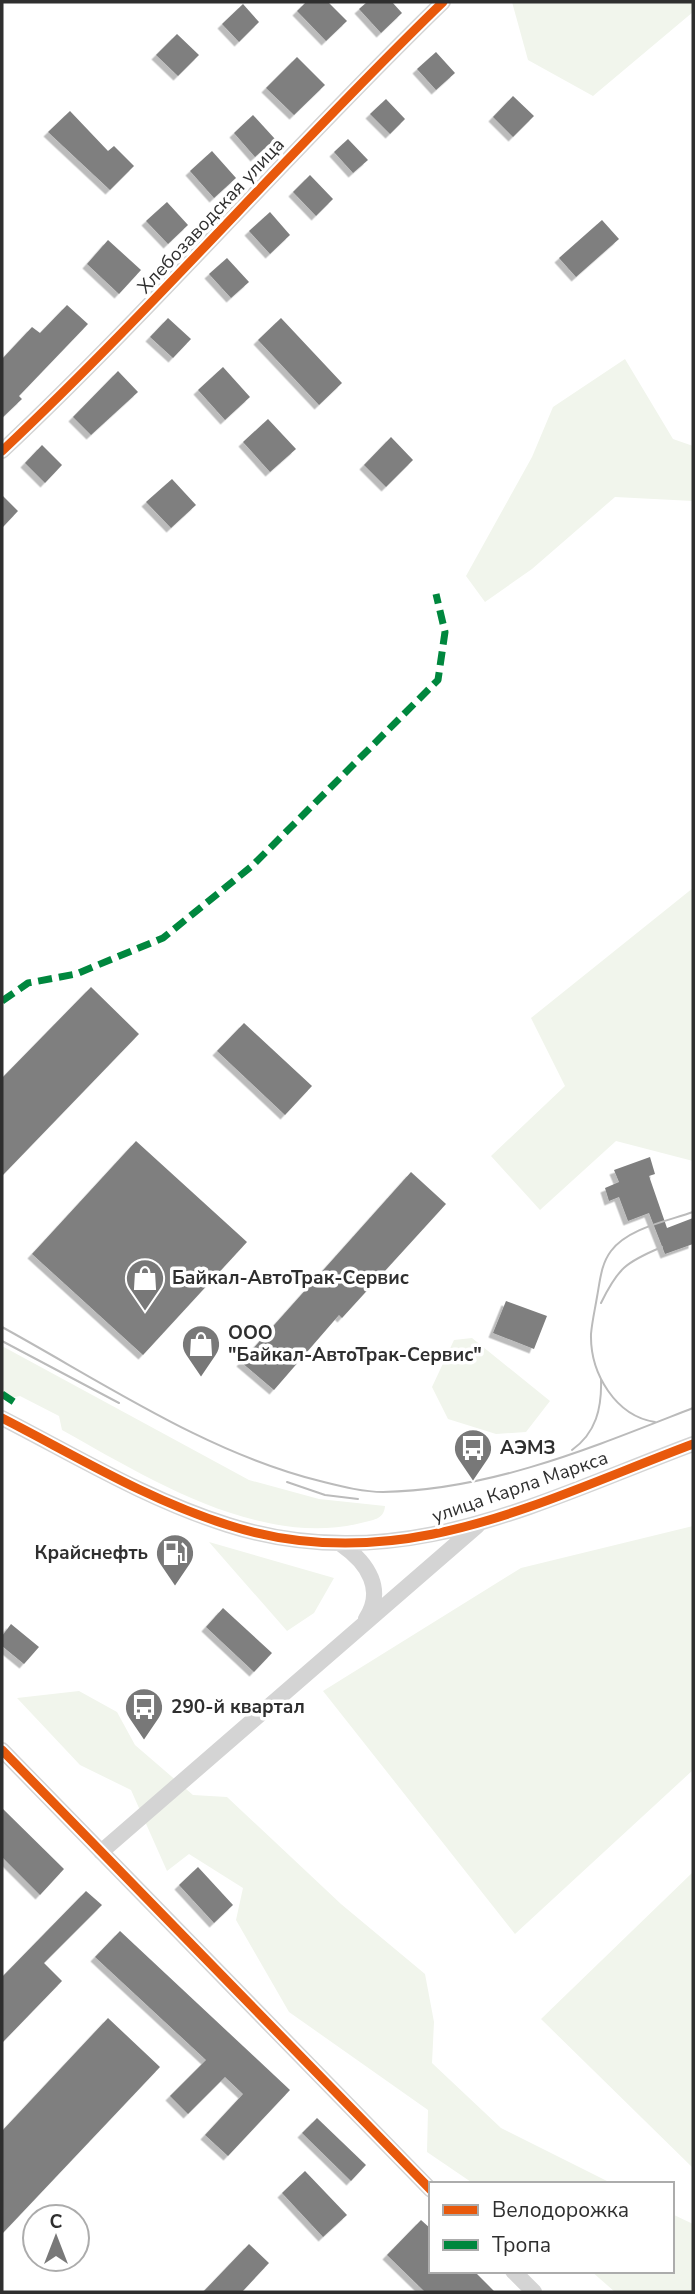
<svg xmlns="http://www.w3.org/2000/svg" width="695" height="2294" font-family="'Nunito Sans',sans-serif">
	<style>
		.green { fill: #f1f5ec }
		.building { fill: #7f7f7f; filter: url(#shadow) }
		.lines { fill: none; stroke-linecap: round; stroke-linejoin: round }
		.minor { stroke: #d4d4d4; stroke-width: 16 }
		.tram { stroke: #bbb; stroke-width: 2 }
		.quiet { stroke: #00873e; stroke-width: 7; stroke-dasharray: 14 7; stroke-linecap: butt }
		.cycleway-casing { stroke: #fff; stroke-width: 13 }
		.cycleway { stroke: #e8590c; stroke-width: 9 }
		.labels { text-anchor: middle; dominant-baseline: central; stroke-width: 7; stroke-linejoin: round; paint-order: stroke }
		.street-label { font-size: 19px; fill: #2f2f2f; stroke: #fff }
		.poi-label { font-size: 19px; font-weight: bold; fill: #2f2f2f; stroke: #fff; text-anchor: start }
	</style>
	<defs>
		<filter id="shadow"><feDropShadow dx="-4.5" dy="4.5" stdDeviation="0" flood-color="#0004"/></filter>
	</defs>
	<rect width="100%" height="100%" fill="#fff"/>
	<path class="green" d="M512,2H693V12L593,96L528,60Z
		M625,359L673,439L693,446V501L615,497L532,569L485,602L466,576L532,457L553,407Z
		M693,888V1161L616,1141L540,1210L491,1156L565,1086L531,1018Z
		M472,1338L550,1401L526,1432L496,1434L448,1419L432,1387L454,1340Z
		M2,1346L249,1480L319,1499L385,1506C384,1520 372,1520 361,1523C259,1548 148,1478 62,1430L59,1416L20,1396L2,1400Z
		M693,1526V1770L515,1934L323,1691L521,1568Z
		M209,1542L334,1578L314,1613L287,1631Z
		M79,1691L117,1712L135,1745L193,1795L227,1797L341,1904L425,1974L434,2022L432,2063L501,2128L613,2184H474L427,2152L428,2110L289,2012L236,1920L243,1888L189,1854L167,1871L131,1790L80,1765L17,1698Z
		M693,1872V2168L541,2019Z
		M672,2214L693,2224V2292H615L591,2271H672Z"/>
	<path class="building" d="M306,2H328L347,21L326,41L297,11Z
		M367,2H392L402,13L381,33L359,9Z
		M243,4L259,22L239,42L222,24Z
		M177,34L199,55L178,76L156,55Z
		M436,52L455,73L436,90L417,69Z
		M297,57L325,85L294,115L266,88Z
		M513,96L534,116L513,137L493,117Z
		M386,99L405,119L390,134L370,114Z
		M70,111L108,151L114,146L134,166L110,190L48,132Z
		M253,115L275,139L255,157L234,133Z
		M348,139L368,160L353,173L334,152Z
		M212,151L236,178L214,198L190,171Z
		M310,175L333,199L316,216L293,192Z
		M167,202L188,225L168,244L146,221Z
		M270,212L290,235L270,254L249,231Z
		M602,220L619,239L576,277L559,258Z
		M108,240L141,270L119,294L87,264Z
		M227,258L249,282L231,298L209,274Z
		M67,305L88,324L19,396L22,399L2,418V359L32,327L40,333Z
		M168,318L191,339L173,358L150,337Z
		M281,318L342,383L319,405L258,340Z
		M223,367L250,397L225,420L198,390Z
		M118,371L138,392L91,435L73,417Z
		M268,419L296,449L270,472L243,442Z
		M391,437L413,460L386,487L364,465Z
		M42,445L62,465L45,483L25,463Z
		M172,479L196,505L171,528L146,502Z
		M2,495L18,511L2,528Z
		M91,987L139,1034L2,1176V1078Z
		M244,1023L312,1086L285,1115L217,1051Z
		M136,1141L247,1242L143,1355L32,1254Z
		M650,1157L655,1174L649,1176L667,1228L693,1218V1244L665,1254L649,1213L628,1221L619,1197L609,1201L605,1188L619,1182L614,1170Z
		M411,1172L446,1204L342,1318L339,1315L274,1390L241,1362Z
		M506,1301L547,1316L534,1349L493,1333Z
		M223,1608L272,1653L254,1672L206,1627Z
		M11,1624L39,1647L24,1664L2,1646V1636Z
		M2,1808L64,1869L40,1895L2,1857Z
		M198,1867L233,1905L214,1923L179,1885Z
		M86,1891L102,1905L44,1963L62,1981L2,2043V1977Z
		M120,1931L290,2090L228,2156L205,2135L243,2094L225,2077L188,2114L170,2096L206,2060L95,1957Z
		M108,2018L160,2067L2,2234V2131Z
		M317,2118L366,2165L351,2181L302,2133Z
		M305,2171L347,2215L323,2237L282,2193Z
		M421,2220L431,2229V2271H474L495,2292H425L387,2255Z
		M249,2244L269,2263L242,2292H203Z"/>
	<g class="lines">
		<path class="minor" d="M2,451C155,307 292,148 443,2
			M2,1418C76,1456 148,1500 228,1525C397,1579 538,1502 693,1444
			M342,1545C368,1563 385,1590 366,1619
			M2,1750L431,2190
			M101,1852L477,1526
			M513,2271L534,2292"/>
		<path class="tram" d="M601,1303C618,1268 626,1262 662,1247
			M2,1327C104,1383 207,1453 320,1481C340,1486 362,1492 383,1492C492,1490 593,1447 693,1408
			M2,1341L119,1403
			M655,1422C616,1416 590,1374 591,1334C592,1322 595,1309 597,1297C600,1281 601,1264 611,1251C628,1228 668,1221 693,1212
			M572,1450C596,1433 602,1408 601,1379
			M287,1482L325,1495L358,1499"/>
		<path class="quiet" d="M2,1001L28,983L76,974L163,938L252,866L438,680L445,632L436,594
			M2,1394L17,1404"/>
		<g class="cycleway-casing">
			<path id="cycleway" d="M2,451C155,307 292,148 443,2
				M2,1418C76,1456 148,1500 228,1525C397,1579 538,1502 693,1444
				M2,1750L431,2190"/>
		</g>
		<use href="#cycleway" class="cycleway"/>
	</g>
	<defs>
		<g id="shop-pin" transform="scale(2.0125)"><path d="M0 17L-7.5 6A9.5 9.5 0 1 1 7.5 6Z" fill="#787878" stroke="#fff"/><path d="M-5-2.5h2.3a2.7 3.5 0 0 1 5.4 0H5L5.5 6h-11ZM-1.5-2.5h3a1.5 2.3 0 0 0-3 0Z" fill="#fff"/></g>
		<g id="bus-pin" transform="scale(2.0125)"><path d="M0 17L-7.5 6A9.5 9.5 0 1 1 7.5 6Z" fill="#787878" stroke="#fff"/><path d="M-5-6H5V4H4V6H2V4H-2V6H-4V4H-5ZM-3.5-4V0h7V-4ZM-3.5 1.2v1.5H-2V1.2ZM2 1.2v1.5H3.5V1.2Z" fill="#fff"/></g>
		<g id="fuel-pin" transform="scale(2.0125)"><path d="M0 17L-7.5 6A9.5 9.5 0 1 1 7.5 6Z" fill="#787878" stroke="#fff"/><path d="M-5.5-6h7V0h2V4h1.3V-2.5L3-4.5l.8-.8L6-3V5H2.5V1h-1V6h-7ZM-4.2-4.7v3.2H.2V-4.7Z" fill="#fff"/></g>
	</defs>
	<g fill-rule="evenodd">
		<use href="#shop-pin" x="145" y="1278"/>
		<use href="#shop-pin" x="201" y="1344"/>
		<use href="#bus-pin" x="473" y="1448"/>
		<use href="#fuel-pin" x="175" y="1553"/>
		<use href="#bus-pin" x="144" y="1707"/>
	</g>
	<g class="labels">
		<g class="street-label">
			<text transform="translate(211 216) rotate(-47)">Хлебозаводская улица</text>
			<text transform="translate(520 1487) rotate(-19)">улица Карла Маркса</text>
		</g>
		<g class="poi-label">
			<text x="172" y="1278">Байкал-АвтоТрак-Сервис</text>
			<text x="228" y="1333">ООО<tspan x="228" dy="22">"Байкал-АвтоТрак-Сервис"</tspan></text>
			<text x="500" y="1448">АЭМЗ</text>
			<text x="148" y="1553" text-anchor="end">Крайснефть</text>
			<text x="171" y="1707">290-й квартал</text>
		</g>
	</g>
	<rect width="695" height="2294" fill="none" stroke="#2f2f2f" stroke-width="7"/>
	<rect x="429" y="2182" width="245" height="91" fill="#ffffff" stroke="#acacac" stroke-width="2"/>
	<rect x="443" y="2205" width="35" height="10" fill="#e8590c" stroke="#acacac" stroke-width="2"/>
	<text x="492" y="2217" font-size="21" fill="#2f2f2f">Велодорожка</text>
	<rect x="443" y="2240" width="35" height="10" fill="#00873e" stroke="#acacac" stroke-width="2"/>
	<text x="492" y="2252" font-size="21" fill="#2f2f2f">Тропа</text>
	<g transform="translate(56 2238)"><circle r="33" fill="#ffffff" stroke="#acacac" stroke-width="2"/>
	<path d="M0-5L12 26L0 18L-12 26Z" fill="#787878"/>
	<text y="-10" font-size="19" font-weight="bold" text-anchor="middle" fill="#2f2f2f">С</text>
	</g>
</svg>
